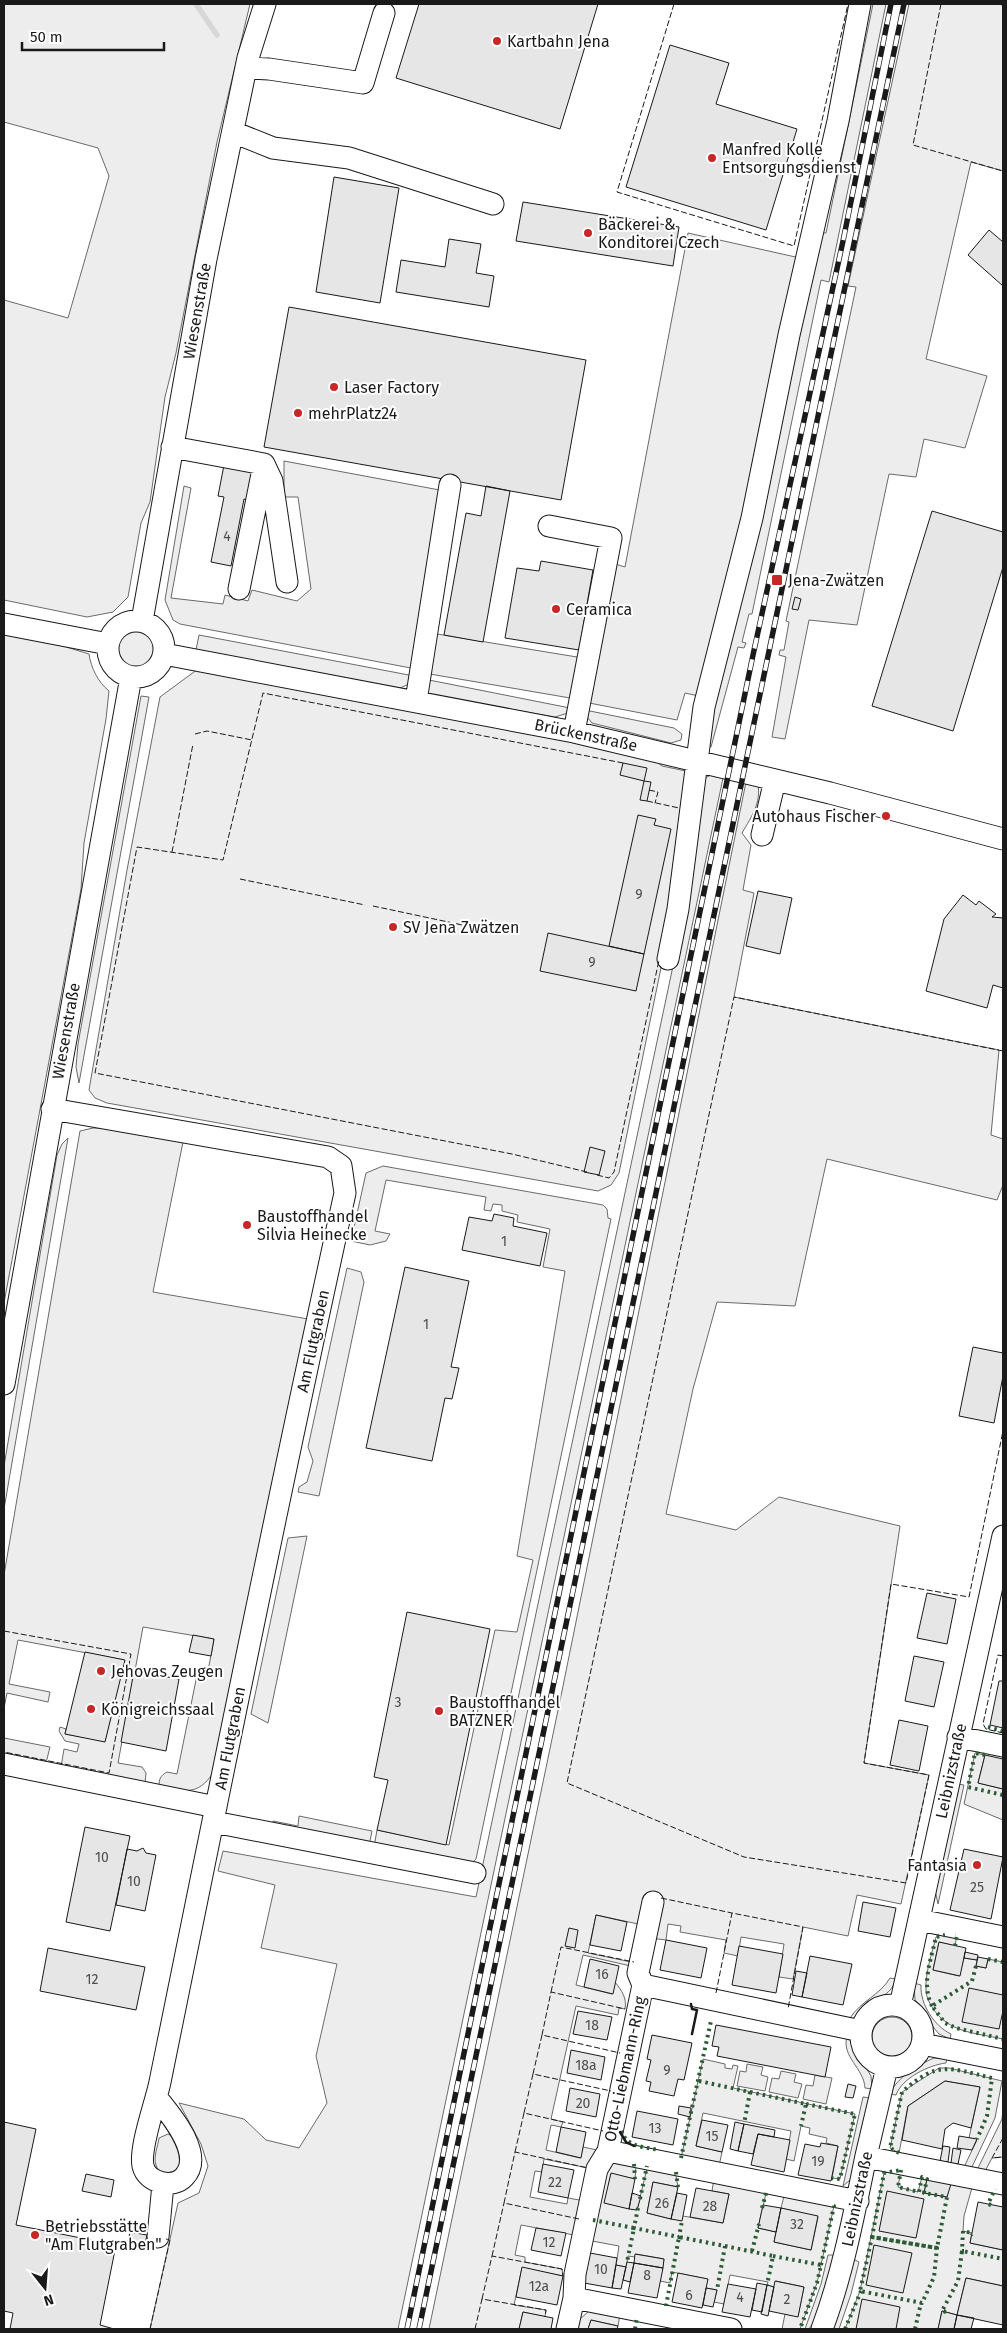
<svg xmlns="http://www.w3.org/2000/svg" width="1007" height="2333" font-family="'Fira Sans',sans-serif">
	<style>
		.green { fill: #ededed; stroke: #6a6a6a }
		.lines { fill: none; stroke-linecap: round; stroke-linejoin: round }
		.stream { stroke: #d7d7d7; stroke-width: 5.5 }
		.building { fill: #e6e6e6; stroke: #1a1a1a }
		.minor-casing { stroke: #1a1a1a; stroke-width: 23 }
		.minor { stroke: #fff; stroke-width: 21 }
		.rail-casing { stroke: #1a1a1a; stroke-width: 5.5 }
		.rail { stroke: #fff; stroke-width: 4; stroke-dasharray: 11; stroke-linecap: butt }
		.hedge { stroke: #2b5a34; stroke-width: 4; stroke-dasharray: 2.5 4; stroke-linecap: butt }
		.fence { stroke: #1a1a1a; stroke-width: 1; stroke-dasharray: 6 2.5; stroke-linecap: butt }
		.wall { stroke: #1a1a1a; stroke-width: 2.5 }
		.poi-dot { fill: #c62828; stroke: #fff; stroke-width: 2 }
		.labels { text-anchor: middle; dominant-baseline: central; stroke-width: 4; stroke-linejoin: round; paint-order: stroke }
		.number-label { font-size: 14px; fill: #4d4d4d }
		.poi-label { font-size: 16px; fill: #1a1a1a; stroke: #fff; text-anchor: start }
		.street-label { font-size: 16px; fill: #1a1a1a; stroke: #fff }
	</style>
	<rect width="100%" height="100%" fill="#fff"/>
	<path class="green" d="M4,4H250L217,142L176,353L165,397L150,502L141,523L128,597L113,612L87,617L4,600V300L68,318L109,176L98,148L4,122Z
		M873,4H886L829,282L821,280L752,614H749L742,642L746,643L744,648L738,647L711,747L707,746L712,699L685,693L677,720L584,702L612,563L625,567L688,233L809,260L816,232L826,233Z
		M909,4H1000L1003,6V171L971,162L926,359L987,376L965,448L924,439L916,477L889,474L857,625L809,620L785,739L772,737L786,657L779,655L780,650H784L789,622L786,621L856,287L848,286Z
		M284,461L445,491L416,669L180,624L173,620L165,600L184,486L191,488L171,598L223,604L225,595L248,601L252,590L297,601L311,589L298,497H284Z
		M118 649a18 18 0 1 1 36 0a18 18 0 1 1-36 0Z
		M431,633L583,658L576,699L424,673Z
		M4,634L63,646L89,654C91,668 98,682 109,691L106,719L84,843L81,889L4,1303Z
		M199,635L414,676L411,683L398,689L196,650Z
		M198,669L572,741L654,760L662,766L686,771L663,958L619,1173L611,1185L598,1191L107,1103L95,1098L89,1090L127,870L160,697Z
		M424,679L570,708L568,713L555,717L431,695L427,691Z
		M141,696L149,697L79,1083L76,1067L78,1044Z
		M585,710L674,728L682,734L681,740L671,743L592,723L587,717Z
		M711,775L723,778L398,2329H150L178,2203L199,2193L208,2166L201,2144L179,2103L244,2119L266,2140L299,2148L327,2103L316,2056L337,1964L261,1948L275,1885L218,1871L223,1851L476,1897L673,966L705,778Z
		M746,782L758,784C761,803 752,816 742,833L751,845L743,890L754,893L734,997L999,1050L991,1135L1003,1139V1185L997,1200L827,1159L795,1306L717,1302L693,1389L666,1514L736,1530L779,1497L900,1526L864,1763L929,1775L901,1904L857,1895L848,1936L803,1927L793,1979L779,1977L784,1944L741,1937L738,1956L724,1953L726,1940L680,1932L681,1926L668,1924L666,1940L650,1938L643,1925L596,1915L588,1953L636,1963L635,1967L583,1955L576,1985L612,1994L615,1982C622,1991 627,1998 625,2009L619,2008L618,2015L576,2006L551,2119L563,2122L561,2127L551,2125L546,2150L580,2158L583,2147L597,2150L588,2168L544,2159L542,2172L535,2171L530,2197L567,2204L568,2198L585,2201L579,2236L521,2225L515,2255L525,2257V2262L562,2269L563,2276L522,2268L514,2305L546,2310L545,2317L523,2312L519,2329H429L562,1691Z
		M93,1128H110L183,1142L153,1292L308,1319L216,1768C200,1796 187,1792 159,1787C159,1779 160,1776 167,1772L177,1774L197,1675L208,1671L214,1639L143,1627L118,1763L142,1767L146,1773L145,1784L61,1767L64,1749L77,1752L79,1744L65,1741L59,1731L60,1727L66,1729L65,1734L105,1741L124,1660L18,1640L9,1684L50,1692L48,1702L7,1693L4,1708V1575L80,1131Z
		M68,1138L4,1509V1466L57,1155L62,1144Z
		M383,1166L603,1205L607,1209L608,1218L611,1219L476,1859L470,1865L374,1847L377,1830L449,1845L495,1630L517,1632L533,1560L517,1556L565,1271L543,1267L550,1229L517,1222L518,1215L502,1211V1205L493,1204L491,1211L484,1210L486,1197L386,1180L375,1231L390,1234L386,1241L370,1245L351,1241L366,1173Z
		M347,1268L361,1272L364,1282L319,1496L298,1492L299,1487L307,1482L313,1461L308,1447Z
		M307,1536L268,1723L251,1714L288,1538Z
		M4,1738L50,1747L46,1763L4,1755Z
		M975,1753L985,1755L978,1783L1003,1789V1820L964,1804Z
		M957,1784L964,1785L938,1904L935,1890Z
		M299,1816L372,1831L369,1846L272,1827L273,1821L298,1826Z
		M941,1935H957L955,1946L939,1942L933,1970L959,1976L964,1958L977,1960L976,1966L986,1968L988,1959L1003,1962V2039C976,2033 948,2033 932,2007C929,2002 926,1996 926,1990C925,1973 932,1953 936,1937Z
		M890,1978L896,1979C891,1995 881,1996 869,2004C864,2009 859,2014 854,2019L850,2018C861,2001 880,1995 890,1978Z
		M914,1983L921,1985C920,2004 934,2026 951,2034L950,2039L939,2034L934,2028L915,2000Z
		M872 2037a20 20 0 1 1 40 0a20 20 0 1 1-40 0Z
		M847,2036L871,2076L872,2089L865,2088C864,2068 841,2057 847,2036Z
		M934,2058L947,2059L946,2063C929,2065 902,2078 896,2095L890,2094C896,2078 918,2065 934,2058Z
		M703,2059L725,2064V2068L732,2069L733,2065L738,2066L733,2088L855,2114L840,2179L832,2178L838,2146L826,2143L827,2138L809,2134L810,2128L801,2126L794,2161L786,2159L791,2131L703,2113L696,2146L722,2152L719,2166L681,2158Z
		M747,2064L763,2067L761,2075L768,2077L765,2091L737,2086L740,2071L746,2072Z
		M939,2068H949L1002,2081L995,2118L971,2169L964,2167L977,2140L969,2138L980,2087L945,2081L908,2106L899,2153L890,2148L902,2092Z
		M781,2071L796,2074L794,2082L802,2084L798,2098L769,2092L772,2078L779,2079Z
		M815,2075L832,2078L826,2104L803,2099L806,2085L813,2086Z
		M863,2097L870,2098L854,2172L850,2180L843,2186Z
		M1003,2109V2157L992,2158L985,2171L977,2170L1002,2119Z
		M168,2134L172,2136C175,2142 181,2151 181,2158C183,2173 161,2181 156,2165C153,2157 158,2146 159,2138Z
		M604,2162L636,2166L635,2179L611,2174L605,2203L637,2210L648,2164L675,2170L678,2187L653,2182L647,2213L671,2219L683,2216L723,2223L729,2194L712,2191L714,2178L767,2189L758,2228L776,2232L774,2242L811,2250L818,2217L781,2208L785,2192L834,2206L817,2283L800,2329H782L785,2314L798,2316L804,2287L776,2281L774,2287L767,2285L768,2282L730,2275L724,2304L714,2302L717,2290L706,2288L707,2279L672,2272L670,2283L660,2281L664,2259L636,2254L635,2257L628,2256L626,2267L616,2265L619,2246L592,2241Z
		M901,2170L898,2187L918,2192L922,2177L927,2179L924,2193L947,2197L951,2180L973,2184L964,2216L963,2231L972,2233L970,2243L1003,2250V2286L966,2278L957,2315L942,2311L938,2329H845L860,2291L884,2173Z
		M828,2255H837L820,2313L809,2329H805L821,2284Z
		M853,2259L859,2262L851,2294L839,2329H833Z
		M589,2311L620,2314L618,2326L591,2320L588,2329H577L580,2319Z"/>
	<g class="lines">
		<path class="stream" d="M196,4L217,35"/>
	</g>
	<path class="building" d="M419,4H598L560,129L396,78Z
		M670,45L729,63L716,104L797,129L766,230L626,187Z
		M334,177L399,188L380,303L316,292Z
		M523,202L679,227L673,266L516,241Z
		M989,230L1003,242V286L968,255Z
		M449,239L481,244L476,273L494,276L489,307L396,292L401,260L445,267Z
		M289,307L586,360L561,500L264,447Z
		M224,465L253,470L247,500L244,499L231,566L211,562L224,497L218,496Z
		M486,486L510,491L483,642L444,635L466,513L481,516Z
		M932,511L1003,532V567L953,731L872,706Z
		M541,561L593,570L579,650L505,638L517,568L539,571Z
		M795,597L801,599L798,610L792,609Z
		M623,763L647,768L644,781L620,775Z
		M644,781L651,782L647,801L640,800Z
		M638,815L656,819L654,825L671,829L644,954L609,946Z
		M758,891L792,898L780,954L746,946Z
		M963,895L976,905L979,901L996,914L992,917L1003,918V988L993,985L987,1008L926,991L944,919Z
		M548,933L644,954L636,991L540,971Z
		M590,1147L605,1151L599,1175L584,1172Z
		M494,1214L514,1218L513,1226L547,1233L540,1266L462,1250L469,1217L492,1221Z
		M405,1267L469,1281L451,1367L459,1368L452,1399L445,1398L432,1461L366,1448Z
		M973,1347L1003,1353V1376L994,1423L959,1416Z
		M927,1593L956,1599L947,1644L917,1638Z
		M407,1612L490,1629L446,1845L377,1830L388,1780L374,1777Z
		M193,1635L214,1639L211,1656L189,1652Z
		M85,1652L125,1660L105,1742L65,1734Z
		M914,1656L944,1662L934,1707L905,1701Z
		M134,1671L179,1679L166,1751L121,1742Z
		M999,1681H1003V1728L990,1725Z
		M899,1720L928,1726L919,1771L890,1765Z
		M985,1755L1003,1759V1789L978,1783Z
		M85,1827L130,1836L110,1931L66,1922Z
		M143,1848L146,1853L156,1855L145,1911L116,1905L127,1849L137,1851Z
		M964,1849L1003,1857L991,1919L950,1910Z
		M863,1902L896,1908L890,1937L858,1931Z
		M596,1915L627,1922L621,1951L590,1945Z
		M569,1928L578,1930L575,1948L565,1946Z
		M666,1940L707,1948L701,1978L660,1970Z
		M939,1942L966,1948L960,1976L933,1970Z
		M739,1946L783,1954L776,1993L732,1985Z
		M48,1948L145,1967L136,2010L40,1991Z
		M965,1952L978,1955L977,1960L964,1958Z
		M810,1956L852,1964L843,2005L802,1997Z
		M978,1957L988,1959L986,1968L976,1966Z
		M590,1959L619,1966L613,1994L584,1987Z
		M796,1971L807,1973L802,1997L792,1995Z
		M969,1988L1003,1995V2011L999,2029L962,2022Z
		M578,2011L612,2017L607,2040L573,2034Z
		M716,2025L831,2047L825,2077L717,2056L719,2047L712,2046Z
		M652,2035L692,2043L684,2080L678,2079L674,2096L649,2091L651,2082L646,2081L651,2060L647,2059Z
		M571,2050L605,2057L601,2080L567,2073Z
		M945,2081L980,2087L971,2128L953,2123L945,2129L942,2149L902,2140L908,2106Z
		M848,2084L856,2086L853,2098L845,2097Z
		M570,2088L600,2094L596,2117L566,2111Z
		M679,2106L691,2108L690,2117L678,2114Z
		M637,2111L678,2119L673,2145L632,2137Z
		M702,2120L728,2125L722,2152L696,2146Z
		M4,2122L36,2129L16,2225L116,2245L100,2325L114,2329H10L13,2313L4,2311Z
		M735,2122L744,2124L738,2151L730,2149Z
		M744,2124L775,2130L774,2137L758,2134L753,2154L738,2151Z
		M561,2127L586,2132L581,2158L556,2152Z
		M758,2134L790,2140L784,2172L751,2165Z
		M959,2136L977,2139L972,2150L957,2148Z
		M821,2143L838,2146L831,2181L798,2175L805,2144L820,2147Z
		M943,2146L950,2147L948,2162L940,2161Z
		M953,2148L961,2150L958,2164L951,2163Z
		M543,2164L574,2170L568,2198L538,2192Z
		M611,2173L635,2179L629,2209L604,2203Z
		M86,2174L114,2180L111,2197L82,2191Z
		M927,2179L951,2184L947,2197L924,2193Z
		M653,2182L678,2187L671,2219L647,2213Z
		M696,2188L729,2194L723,2223L690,2217Z
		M887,2191L924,2199L916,2238L879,2231Z
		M632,2193L641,2196L637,2210L629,2209Z
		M677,2193L687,2195L682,2221L671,2219Z
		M978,2202L1003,2207V2250L970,2243Z
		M763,2205L781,2208L776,2232L758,2228Z
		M781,2208L818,2216L811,2250L774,2242Z
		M536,2228L566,2233L561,2256L531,2250Z
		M130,2232L147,2235L144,2249L127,2246Z
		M874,2245L912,2253L903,2293L866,2285Z
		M590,2253L617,2258L612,2288L584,2283Z
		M635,2254L664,2259L663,2268L634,2263Z
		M627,2262L634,2263L630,2282L623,2280Z
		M634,2263L663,2268L657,2298L628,2293Z
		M616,2265L626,2267L621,2289L612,2288Z
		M522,2267L563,2276L557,2305L516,2297Z
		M678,2273L708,2279L702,2308L672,2302Z
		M966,2278L1003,2286V2325L957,2315Z
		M775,2281L804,2287L798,2317L769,2311Z
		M757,2283L767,2285L762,2312L752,2310Z
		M728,2284L756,2289L750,2317L722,2312Z
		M767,2285L774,2287L768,2316L761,2314Z
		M706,2288L717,2290L713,2307L703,2305Z
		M862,2299L900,2307L896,2329H856Z
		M942,2311L957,2315L954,2329H938Z
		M523,2312L553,2318L551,2329H519Z
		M957,2315L974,2318L971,2329H954Z
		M591,2320L618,2326L617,2329H588Z"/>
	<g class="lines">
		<g class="minor-casing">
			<path id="minor" d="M246,68L269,69L363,83L384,13
				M233,132L273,148L349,158L493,204
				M172,447L264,464L272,481L287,582
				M549,526L611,538L574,732
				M239,589L264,464
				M108 649a28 28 0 1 1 56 0a28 28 0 1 1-56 0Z
				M142,621L206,259L248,58L265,4
				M4,624L108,644
				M164,654L574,732L830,793L1003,839
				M416,701L450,485
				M762,835L775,780
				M668,959L678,909L704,707L752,518L789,335L838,121L860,4
				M52,1109L328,1157L341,1166L345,1193C280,1489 220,1786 160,2082C156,2102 139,2148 143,2166C147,2183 173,2189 184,2177C205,2155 171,2115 157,2098
				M4,1384L131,677
				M958,1737L1003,1746
				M4,1764L216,1807
				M214,1822L475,1873
				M919,1920L1003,1937
				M643,1985L638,1973L653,1902
				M861 2036a31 31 0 1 1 62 0a31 31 0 1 1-62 0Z
				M900,2006L1003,1536
				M922,2044L1003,2060
				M866,2157L1003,2184
				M858,2201L608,2151L643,1985L861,2031
				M158,2237L163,2184
				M574,2298L575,2274L597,2169L608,2151
				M567,2329L574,2298L731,2329
				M822,2329C843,2273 854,2214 866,2156C873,2126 880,2096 887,2067"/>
		</g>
		<use href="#minor" class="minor"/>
		<g class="rail-casing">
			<path id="rail" d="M407,2329L753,655L843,241L891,4
				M419,2329L904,4"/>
		</g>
		<use href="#rail" class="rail"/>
		<path class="hedge" d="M1002,853H1003
			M988,1727L1003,1731
			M985,1755L975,1753L968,1787L1003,1795
			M955,1946L957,1935H955
			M988,1959L1003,1962
			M976,1966L972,1981L932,2006L945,2023L956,2028L1003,2039
			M932,2006C921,1984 931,1960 936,1937L945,1935
			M699,2081L750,2092L744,2124
			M750,2092L806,2104L801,2126
			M806,2104L855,2114L840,2179L832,2178
			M621,2131C627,2147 644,2147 659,2150
			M899,2153L890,2148L902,2092C938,2060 949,2068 992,2078L987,2116L977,2139
			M681,2158L711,2021
			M634,2164L635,2179
			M901,2170L898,2187L919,2192L922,2177L927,2179L924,2193L947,2197L937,2248L872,2237L884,2173Z
			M676,2172L678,2187
			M640,2199L647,2166
			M991,2205L988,2204L995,2189
			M638,2208L634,2228L679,2237L682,2221
			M762,2208L767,2190
			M593,2220L634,2228L627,2262
			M872,2237L937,2248L934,2277L922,2303L860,2291Z
			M725,2246L773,2256L767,2285
			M752,2251L759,2224
			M964,2251H962L963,2231L972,2233L971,2235
			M773,2256L821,2265L817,2283L800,2329
			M821,2265L834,2206L832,2205
			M666,2306L679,2237L725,2246L717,2290
			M946,2312L942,2311L958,2281L962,2251L1003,2259
			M635,2329L637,2317
			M845,2329L861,2291
			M915,2329L921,2303"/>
		<path class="fence" d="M674,4L617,192L794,246L848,4
			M941,4L913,145L1003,171
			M195,734L207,731L252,740
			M649,790L658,792L655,803
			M647,801L679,808
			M172,852L193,744
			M240,879L365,905
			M373,906L486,930
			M1003,1051L734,997L567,1783L744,1857L906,1883L929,1775L864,1763L891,1584L969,1597L1003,1431
			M587,1172L512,1154L95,1073L137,847L223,860L263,693L623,763
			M597,1175L609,1178L614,1172L659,960
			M4,1631L131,1654L109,1773L4,1752
			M1003,1656L998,1655L983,1724L986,1729L1003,1733
			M661,1898L732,1913
			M551,1992L561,1947L634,1962
			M716,1993L732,1913L803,1927L788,2009
			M542,2035L551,1992L625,2009
			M533,2074L542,2035L620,2053
			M524,2113L533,2074L611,2091
			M1003,2138L992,2158L1003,2157
			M515,2152L524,2113L603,2131
			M579,2219L504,2203L515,2152L588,2168
			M492,2256L504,2203
			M482,2299L492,2256L562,2269L563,2276
			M150,2329L170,2240L166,2239
			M475,2329L482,2299L546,2310L545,2317"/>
		<path class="wall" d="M691,2004L692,2009L697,2010L692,2034
			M620,2132L626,2142L634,2146"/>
	</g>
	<g class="poi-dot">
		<circle cx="497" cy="41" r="5"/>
		<circle cx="712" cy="158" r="5"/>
		<circle cx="588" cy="233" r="5"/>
		<circle cx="334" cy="387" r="5"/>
		<circle cx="298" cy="413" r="5"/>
		<rect x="771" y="574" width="12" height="12" rx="2.5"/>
		<circle cx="556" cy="609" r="5"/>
		<circle cx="886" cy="816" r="5"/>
		<circle cx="393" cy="927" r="5"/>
		<circle cx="247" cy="1225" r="5"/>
		<circle cx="101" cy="1671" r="5"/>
		<circle cx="91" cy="1709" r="5"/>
		<circle cx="439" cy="1711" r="5"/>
		<circle cx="977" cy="1865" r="5"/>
		<circle cx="35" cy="2235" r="5"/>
	</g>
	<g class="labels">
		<g class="number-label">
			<text x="227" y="536">4</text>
			<text x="639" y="894">9</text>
			<text x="592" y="962">9</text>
			<text x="504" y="1241">1</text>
			<text x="426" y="1324">1</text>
			<text x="398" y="1702">3</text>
			<text x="102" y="1857">10</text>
			<text x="134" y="1881">10</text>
			<text x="977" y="1887">25</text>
			<text x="602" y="1974">16</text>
			<text x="92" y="1979">12</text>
			<text x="592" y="2025">18</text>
			<text x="586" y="2065">18a</text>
			<text x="667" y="2070">9</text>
			<text x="583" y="2103">20</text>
			<text x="655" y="2128">13</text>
			<text x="712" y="2136">15</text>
			<text x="818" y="2161">19</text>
			<text x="555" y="2182">22</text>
			<text x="662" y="2203">26</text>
			<text x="710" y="2206">28</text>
			<text x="797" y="2224">32</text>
			<text x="549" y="2242">12</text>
			<text x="601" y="2269">10</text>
			<text x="647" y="2275">8</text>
			<text x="539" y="2286">12a</text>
			<text x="689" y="2295">6</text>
			<text x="740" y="2297">4</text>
			<text x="787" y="2299">2</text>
		</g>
		<g class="poi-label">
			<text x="507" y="41">Kartbahn Jena</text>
			<text x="722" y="149">Manfred Kolle<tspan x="722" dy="18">Entsorgungsdienst</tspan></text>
			<text x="598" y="224">Bäckerei &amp;<tspan x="598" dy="18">Konditorei Czech</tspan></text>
			<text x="344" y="387">Laser Factory</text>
			<text x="308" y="413">mehrPlatz24</text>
			<text x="788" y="580">Jena-Zwätzen</text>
			<text x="566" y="609">Ceramica</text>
			<text x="876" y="816" text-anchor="end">Autohaus Fischer</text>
			<text x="403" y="927">SV Jena Zwätzen</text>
			<text x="257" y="1216">Baustoffhandel<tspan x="257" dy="18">Silvia Heinecke</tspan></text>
			<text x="111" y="1671">Jehovas Zeugen</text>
			<text x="449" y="1702">Baustoffhandel<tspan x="449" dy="18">BATZNER</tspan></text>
			<text x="101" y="1709">Königreichssaal</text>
			<text x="967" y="1865" text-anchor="end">Fantasia</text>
			<text x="45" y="2226">Betriebsstätte<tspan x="45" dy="18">"Am Flutgraben"</tspan></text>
		</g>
		<g class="street-label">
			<text transform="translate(197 311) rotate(-80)">Wiesenstraße</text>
			<text transform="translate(586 735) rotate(12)">Brückenstraße</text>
			<text transform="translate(66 1031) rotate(-80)">Wiesenstraße</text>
			<text transform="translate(313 1341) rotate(-78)">Am Flutgraben</text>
			<text transform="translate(230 1738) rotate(-79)">Am Flutgraben</text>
			<text transform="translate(951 1771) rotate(-78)">Leibnizstraße</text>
			<text transform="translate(625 2069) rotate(-78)">Otto-Liebmann-Ring</text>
			<text transform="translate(857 2199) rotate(-78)">Leibnizstraße</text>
		</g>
	</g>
	<rect width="1007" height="2333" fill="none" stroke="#1a1a1a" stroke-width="10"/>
	<g transform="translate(45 2288) rotate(163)" stroke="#ffffff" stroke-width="4" paint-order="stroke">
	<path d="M0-4L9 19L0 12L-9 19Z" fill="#1a1a1a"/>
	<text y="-8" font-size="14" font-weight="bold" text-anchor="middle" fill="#1a1a1a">N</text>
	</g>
	<path d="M22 42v8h142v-8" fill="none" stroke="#1a1a1a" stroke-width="2.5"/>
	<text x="30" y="42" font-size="15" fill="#1a1a1a" stroke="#ffffff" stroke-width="4" paint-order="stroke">50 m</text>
</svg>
